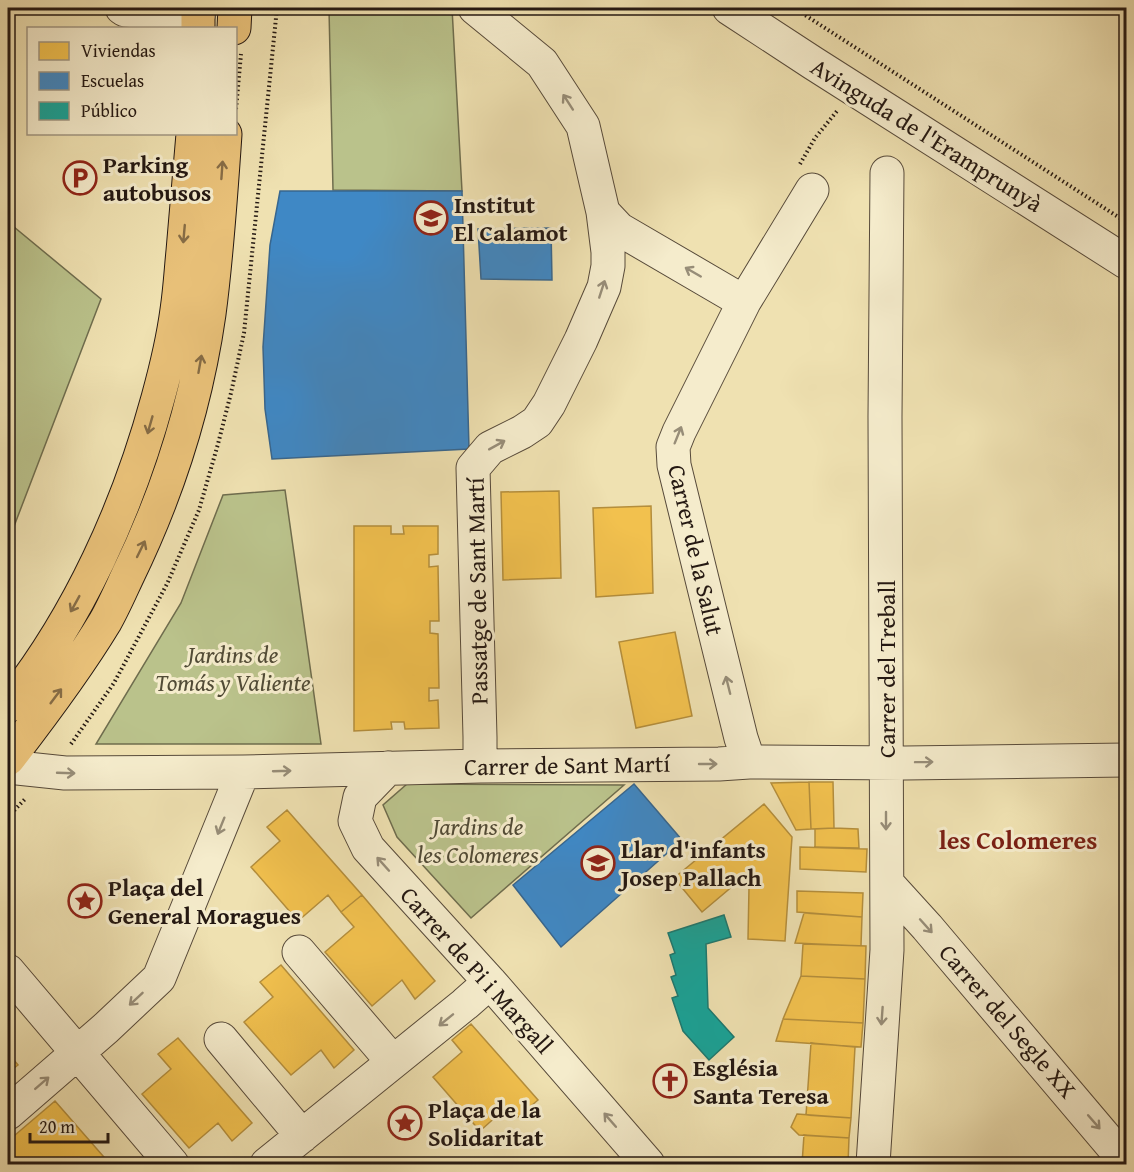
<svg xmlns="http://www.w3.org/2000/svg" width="1134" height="1172" font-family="'Gentium Book Plus',serif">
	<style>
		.green { fill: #bac28b; stroke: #6f6d4e; stroke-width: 1.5 }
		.homes { fill: #f2c14e; stroke: #b48e3c; stroke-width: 1.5 }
		.schools { fill: #3f88c5; stroke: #37668f; stroke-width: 1.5 }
		.public { fill: #17a398; stroke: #1b7970; stroke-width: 1.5 }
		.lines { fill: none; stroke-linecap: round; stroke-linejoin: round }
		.minor-casing { stroke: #574a3a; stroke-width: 35 }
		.major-casing { stroke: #241812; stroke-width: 35 }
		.path { stroke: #241812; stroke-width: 4; stroke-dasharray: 1.5 3; stroke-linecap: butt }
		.minor { stroke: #f5eccc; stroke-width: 33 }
		.major { stroke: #e8c078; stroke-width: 33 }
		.oneway { stroke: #978d78 }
		.oneway2 { stroke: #866c45 }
		.labels { text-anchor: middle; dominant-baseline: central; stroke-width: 6; stroke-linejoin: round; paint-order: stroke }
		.street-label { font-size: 24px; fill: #241812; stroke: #f5eccc }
		.poi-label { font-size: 24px; font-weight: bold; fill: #241812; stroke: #f5eccc; text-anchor: start }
		.park-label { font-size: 24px; font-style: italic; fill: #514b36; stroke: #f5eccc }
		.neighbourhood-label { font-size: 26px; font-weight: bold; fill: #7a1f14; stroke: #f5eccc }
	</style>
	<rect width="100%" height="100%" fill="#efe1b1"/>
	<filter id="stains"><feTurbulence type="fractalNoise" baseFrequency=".00333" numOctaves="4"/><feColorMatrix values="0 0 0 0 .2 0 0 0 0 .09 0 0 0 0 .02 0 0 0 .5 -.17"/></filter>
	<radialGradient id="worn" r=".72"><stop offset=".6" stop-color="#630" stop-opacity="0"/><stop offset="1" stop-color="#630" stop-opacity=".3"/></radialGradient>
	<path class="green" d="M452,8L462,191L333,190L329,9Z
		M8,222L101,299L8,542Z
		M285,490L321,744H96L181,603L223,495Z
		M407,784L624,785L471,918L397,837L383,805Z"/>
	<path class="homes" d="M559,491L561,578L503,580L501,492Z
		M651,506L653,593L596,597L593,508Z
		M354,526H391V534H404L403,526H438V554L429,555V567L438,566L439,621H430V633L438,634L439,688H429V701L438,700L439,728L405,729L404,722H391L392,729L354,731Z
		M675,632L692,716L636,728L619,642Z
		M809,782L811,829L796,830L771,783Z
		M809,782H833L834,828L811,829Z
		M764,804L792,837L785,941L748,939L749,887L740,880L702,912L674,878Z
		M287,810L362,895L341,912L328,895L298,921L251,867L280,841L267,827Z
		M834,828L858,829L859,848L815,847V829Z
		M800,847L867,849L866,872L800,869Z
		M797,891L863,893L862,917L797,912Z
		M362,895L435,981L415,999L402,980L372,1006L325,952L354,927L341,912Z
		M804,913L862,917L861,946L795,943Z
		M803,944L866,946L865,979L801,976Z
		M281,965L354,1050L334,1068L321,1050L291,1075L244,1022L273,997L260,982Z
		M801,976L865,979L863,1023L783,1019Z
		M783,1019L863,1023L861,1047L776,1041Z
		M471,1024L538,1100L518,1117L509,1105L480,1131L433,1077L462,1052L452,1040Z
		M178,1038L252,1123L232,1141L218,1123L189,1148L142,1094L171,1069L158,1054Z
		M811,1043L855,1047L851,1118L806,1115Z
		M8,1053L18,1065L8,1073Z
		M55,1101L110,1164H8V1141Z
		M797,1114L851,1118L849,1138L799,1135L791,1127Z
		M804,1135L849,1138L848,1164H802Z"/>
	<path class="schools" d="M280,191H462L469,449L272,459L265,409L263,347L270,245Z
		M551,228L552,280L481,279L478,229Z
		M634,784L682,840L561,947L513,885Z"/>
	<path class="public" d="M724,915L731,937L706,944L708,1008L734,1037L709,1060L683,1031L672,998L678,996L671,977L676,975L670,955L675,953L668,933Z"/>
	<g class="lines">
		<g class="minor-casing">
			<path id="minor" d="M122,8L125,10L198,16
				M475,8L542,63L583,126L603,212L608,252V266L604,287L581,340L549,404L537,422L522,432L490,448L473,468L480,737V766
				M729,8L813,63L1126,262
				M603,212L619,229L744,302
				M749,762L741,738L674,465L673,447L679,432L744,302L812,190
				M8,767L65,773L243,772L480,766L719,764L749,762L905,763L1126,760
				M388,768L360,797L355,821L368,848L490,982L648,1164
				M887,883L927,927L1126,1162
				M299,952L393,1062
				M8,971L172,1164
				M221,1039L302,1136
				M8,1113L106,1028L159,978L243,772
				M267,1164L465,1004L490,982
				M873,1164L887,950L885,417L887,173"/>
		</g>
		<g class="major-casing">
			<path id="major" d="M198,28V8
				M234,28L235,8
				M8,706C79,617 128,508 158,398C166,369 173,340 177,310C180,290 181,271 183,251C186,212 190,173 193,134
				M8,759C42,715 76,670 105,622C113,608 120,592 127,577C167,495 196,405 209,314C217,254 221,194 225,134"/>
		</g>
		<path class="path" d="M794,8L1126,222
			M236,109L241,54
			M800,164L815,138L837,111
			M71,744L114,683L167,584L199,510L218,444L231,393L244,333L277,8
			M8,817L26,798"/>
		<use href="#minor" class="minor"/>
		<use href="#major" class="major"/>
	</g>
	<defs><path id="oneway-shaft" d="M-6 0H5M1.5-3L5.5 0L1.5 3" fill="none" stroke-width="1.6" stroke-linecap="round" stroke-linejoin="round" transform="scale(1.5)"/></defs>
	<g class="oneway">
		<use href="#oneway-shaft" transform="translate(568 102) rotate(-123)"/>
		<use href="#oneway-shaft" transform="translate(693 272) rotate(-150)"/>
		<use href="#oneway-shaft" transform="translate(602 289) rotate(-72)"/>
		<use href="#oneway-shaft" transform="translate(678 435) rotate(-68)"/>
		<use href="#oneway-shaft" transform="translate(497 445) rotate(-29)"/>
		<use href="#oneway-shaft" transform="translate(728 685) rotate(-104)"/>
		<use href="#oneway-shaft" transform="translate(924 762) rotate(-1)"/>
		<use href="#oneway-shaft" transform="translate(708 764)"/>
		<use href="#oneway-shaft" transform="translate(282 771) rotate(-2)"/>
		<use href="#oneway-shaft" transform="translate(66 773) rotate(2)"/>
		<use href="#oneway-shaft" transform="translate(886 821) rotate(90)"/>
		<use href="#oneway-shaft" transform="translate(221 826) rotate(112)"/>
		<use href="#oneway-shaft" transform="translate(383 864) rotate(-132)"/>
		<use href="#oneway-shaft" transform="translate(926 926) rotate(48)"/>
		<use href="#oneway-shaft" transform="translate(136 999) rotate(137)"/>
		<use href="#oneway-shaft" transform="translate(882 1016) rotate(94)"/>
		<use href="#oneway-shaft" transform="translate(446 1020) rotate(141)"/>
		<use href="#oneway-shaft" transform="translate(42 1083) rotate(-41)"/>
		<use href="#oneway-shaft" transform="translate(610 1120) rotate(-131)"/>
		<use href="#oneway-shaft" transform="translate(1094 1122) rotate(49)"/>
	</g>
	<g class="oneway2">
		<use href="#oneway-shaft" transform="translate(222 170) rotate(-86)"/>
		<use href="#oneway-shaft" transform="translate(184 234) rotate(95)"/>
		<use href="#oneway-shaft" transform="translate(200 364) rotate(-80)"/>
		<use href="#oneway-shaft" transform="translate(150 425) rotate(106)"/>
		<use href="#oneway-shaft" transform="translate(141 549) rotate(-64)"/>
		<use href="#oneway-shaft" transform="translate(75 604) rotate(119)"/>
		<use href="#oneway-shaft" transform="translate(56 696) rotate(-53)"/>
	</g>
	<defs>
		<g id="parking-ring" transform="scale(1.725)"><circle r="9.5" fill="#f5eccc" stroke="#8f2418" stroke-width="1.5"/><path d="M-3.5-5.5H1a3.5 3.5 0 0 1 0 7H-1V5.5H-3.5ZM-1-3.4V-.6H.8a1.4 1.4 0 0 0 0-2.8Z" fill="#8f2418"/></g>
		<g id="school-ring" transform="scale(1.725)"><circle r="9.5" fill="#f5eccc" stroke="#8f2418" stroke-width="1.5"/><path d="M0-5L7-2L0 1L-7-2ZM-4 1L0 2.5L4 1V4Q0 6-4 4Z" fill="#8f2418"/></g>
		<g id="sight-ring" transform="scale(1.725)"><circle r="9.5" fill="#f5eccc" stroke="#8f2418" stroke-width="1.5"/><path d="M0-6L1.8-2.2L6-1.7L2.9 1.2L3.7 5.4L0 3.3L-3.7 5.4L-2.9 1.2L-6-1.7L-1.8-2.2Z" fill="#8f2418"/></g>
		<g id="church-ring" transform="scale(1.725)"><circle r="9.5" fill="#f5eccc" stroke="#8f2418" stroke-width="1.5"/><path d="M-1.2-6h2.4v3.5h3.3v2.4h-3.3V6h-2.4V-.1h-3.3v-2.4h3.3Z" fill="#8f2418"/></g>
	</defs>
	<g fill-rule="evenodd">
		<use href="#parking-ring" x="80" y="178"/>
		<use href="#school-ring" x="431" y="218"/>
		<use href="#school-ring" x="598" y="863"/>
		<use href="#sight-ring" x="85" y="901"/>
		<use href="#church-ring" x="670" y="1081"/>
		<use href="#sight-ring" x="405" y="1123"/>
	</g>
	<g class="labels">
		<g class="street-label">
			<text transform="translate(927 135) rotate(32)">Avinguda de l'Eramprunyà</text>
			<text transform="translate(696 550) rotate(77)">Carrer de la Salut</text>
			<text transform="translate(477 591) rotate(-91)">Passatge de Sant Martí</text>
			<text transform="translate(886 669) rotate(-90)">Carrer del Treball</text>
			<text transform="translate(567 765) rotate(-1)">Carrer de Sant Martí</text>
			<text transform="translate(477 970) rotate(48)">Carrer de Pi i Margall</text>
			<text transform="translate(1008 1021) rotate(49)">Carrer del Segle XX</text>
		</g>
		<g class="poi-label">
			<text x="103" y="164">Parking<tspan x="103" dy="28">autobusos</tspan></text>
			<text x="454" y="204">Institut<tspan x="454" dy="28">El Calamot</tspan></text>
			<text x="621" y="849">Llar d'infants<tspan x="621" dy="28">Josep Pallach</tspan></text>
			<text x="108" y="887">Plaça del<tspan x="108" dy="28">General Moragues</tspan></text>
			<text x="693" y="1067">Església<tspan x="693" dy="28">Santa Teresa</tspan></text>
			<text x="428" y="1109">Plaça de la<tspan x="428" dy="28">Solidaritat</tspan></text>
		</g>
		<g class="park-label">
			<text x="233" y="654">Jardins de<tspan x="233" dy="28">Tomás y Valiente</tspan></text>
			<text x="478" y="826">Jardins de<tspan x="478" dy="28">les Colomeres</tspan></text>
		</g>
		<g class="neighbourhood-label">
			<text x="1018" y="839">les Colomeres</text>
		</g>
	</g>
	<rect width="1134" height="1172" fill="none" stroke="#efe1b1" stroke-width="30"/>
	<rect x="9" y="9" width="1116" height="1154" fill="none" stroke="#241812" stroke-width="3"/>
	<rect x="15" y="15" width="1104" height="1142" fill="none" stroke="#241812" stroke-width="1.5"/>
	<rect x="27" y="27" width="210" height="108" fill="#f5eccc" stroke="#a19782" stroke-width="1.5"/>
	<rect x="39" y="42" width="30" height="18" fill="#f2c14e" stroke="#a19782" stroke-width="1.5"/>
	<text x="81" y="57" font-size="18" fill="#241812">Viviendas</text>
	<rect x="39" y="72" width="30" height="18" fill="#3f88c5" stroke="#a19782" stroke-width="1.5"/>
	<text x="81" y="87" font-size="18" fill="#241812">Escuelas</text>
	<rect x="39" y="102" width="30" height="18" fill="#17a398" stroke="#a19782" stroke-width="1.5"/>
	<text x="81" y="117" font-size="18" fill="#241812">Público</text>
	<path d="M30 1133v9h78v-9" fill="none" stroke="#241812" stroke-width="3"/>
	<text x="39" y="1133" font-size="18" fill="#241812" stroke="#f5eccc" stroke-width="4.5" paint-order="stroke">20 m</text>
	<rect width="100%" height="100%" filter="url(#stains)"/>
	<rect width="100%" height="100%" fill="url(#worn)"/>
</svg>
